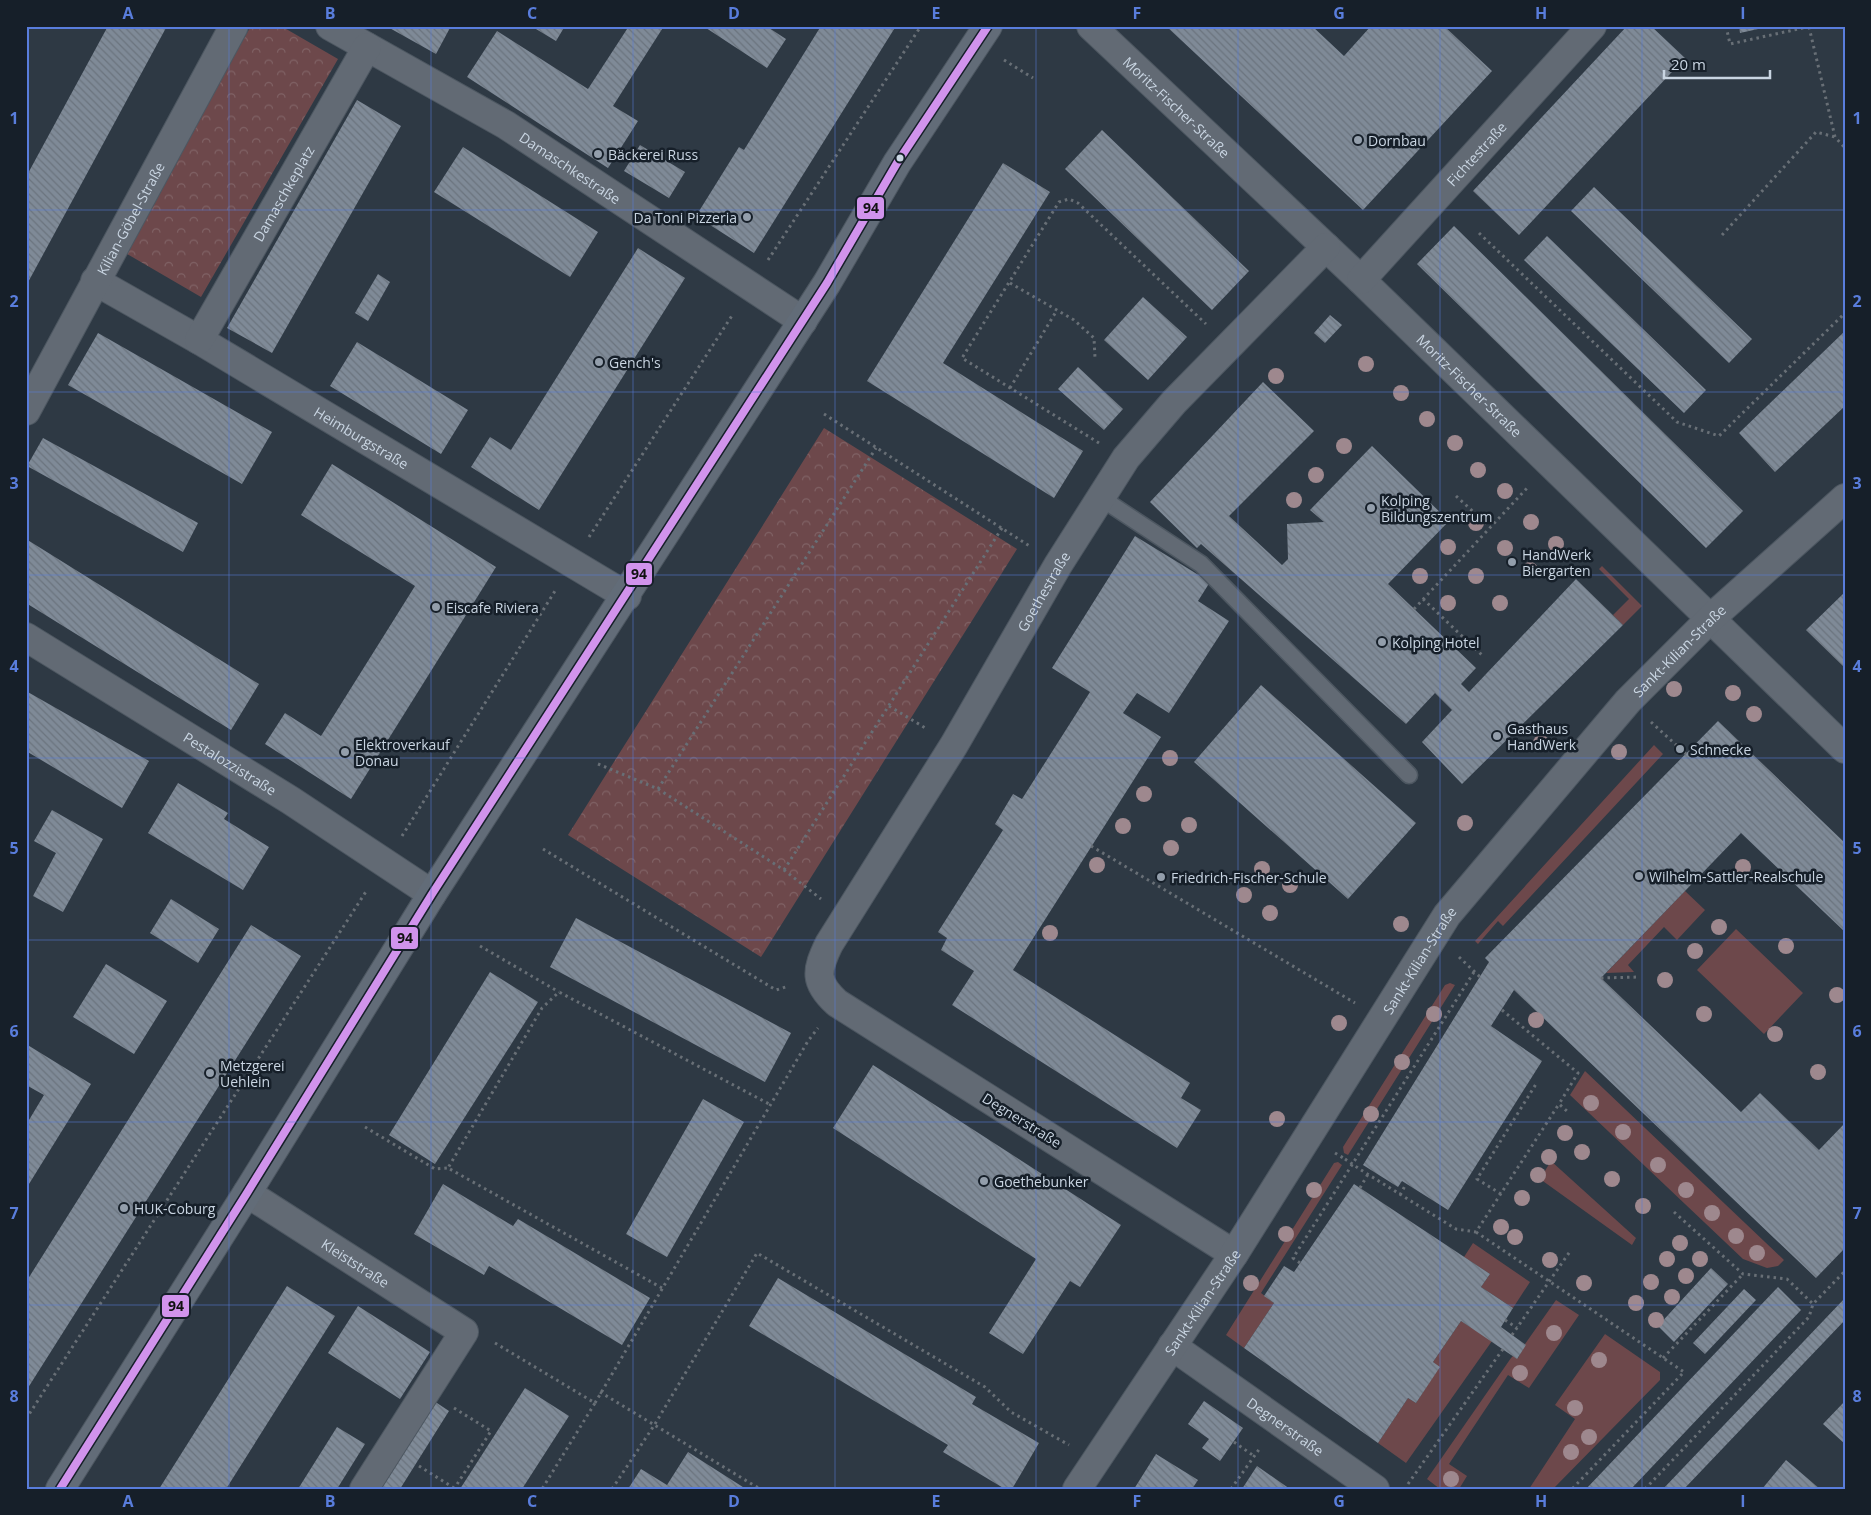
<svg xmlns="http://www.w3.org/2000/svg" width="1871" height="1515" font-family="'Open Sans',sans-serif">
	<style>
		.green { fill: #6d484b }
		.park { fill: url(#park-crowns) }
		.building { fill: url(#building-back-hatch) }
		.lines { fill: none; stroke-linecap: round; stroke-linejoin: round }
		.service-casing { stroke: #4d5761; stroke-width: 19 }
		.minor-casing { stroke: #4d5761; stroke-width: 30 }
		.primary-casing { stroke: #4d5761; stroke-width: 30 }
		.path { stroke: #686f76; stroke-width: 3; stroke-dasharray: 2.5 4; stroke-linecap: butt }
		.service { stroke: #626a74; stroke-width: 16 }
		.minor { stroke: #626a74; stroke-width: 28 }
		.primary { stroke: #626c78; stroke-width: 28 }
		.path-bridge { stroke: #686f76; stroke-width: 3; stroke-dasharray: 2.5 4; stroke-linecap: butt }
		.bus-1-casing { stroke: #161f29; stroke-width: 11 }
		.bus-1 { stroke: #d193ec; stroke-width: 8 }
		.tree { fill: #9e888e }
		.grid { fill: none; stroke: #597ddc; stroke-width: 1; stroke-opacity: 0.55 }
		.poi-dot { fill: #939eab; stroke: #161f29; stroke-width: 2 }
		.bus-dot { fill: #c9d5e2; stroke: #161f29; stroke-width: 2 }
		.labels { text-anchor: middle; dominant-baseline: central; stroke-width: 5; stroke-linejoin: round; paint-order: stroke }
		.street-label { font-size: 14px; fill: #c9d5e2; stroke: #161f29 }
		.poi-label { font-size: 14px; fill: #c9d5e2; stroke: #161f29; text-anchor: start }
		.line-badge { stroke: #161f29; stroke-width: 2 }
		.pale-badge-label { font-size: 14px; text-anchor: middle; font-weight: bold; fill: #111 }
		.neatline { fill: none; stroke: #597ddc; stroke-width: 2 }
		.grid-label { font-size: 16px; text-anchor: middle; font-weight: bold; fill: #597ddc }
	</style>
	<defs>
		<pattern id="park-crowns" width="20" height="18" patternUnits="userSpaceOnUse" patternTransform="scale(1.25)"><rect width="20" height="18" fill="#6d484b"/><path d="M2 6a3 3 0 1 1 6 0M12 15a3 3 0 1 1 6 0" fill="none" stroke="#806265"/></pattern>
		<pattern id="building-back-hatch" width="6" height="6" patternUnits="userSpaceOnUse" patternTransform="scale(1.25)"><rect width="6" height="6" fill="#7f8a97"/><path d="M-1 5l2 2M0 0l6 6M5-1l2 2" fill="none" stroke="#6b747e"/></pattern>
	</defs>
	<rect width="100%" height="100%" fill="#2e3944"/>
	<path class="green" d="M1602,566L1642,606L1623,625L1613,615L1629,599L1599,569Z
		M1654,745L1663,754L1503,926L1498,921L1478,944L1475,941Z
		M1685,891L1705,910L1677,940L1664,927L1628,965L1634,972L1606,973Z
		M1736,929L1803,993L1764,1034L1697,970Z
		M1450,983L1455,985L1348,1155L1344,1153L1343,1147L1445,985Z
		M1585,1071L1784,1260L1778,1266L1767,1268L1743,1259L1570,1095Z
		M1551,1161L1636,1238L1632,1245L1540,1179Z
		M1338,1162L1342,1165L1261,1293L1274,1303L1244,1348L1226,1335L1334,1163Z
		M1473,1243L1530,1282L1513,1308L1481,1287L1490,1274L1464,1257Z
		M1556,1300L1579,1315L1529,1388L1508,1375L1449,1464L1467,1476L1459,1489H1440L1427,1479L1511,1358L1513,1356L1518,1358L1525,1344Z
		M1461,1321L1492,1341L1406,1463L1378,1443L1408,1398L1416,1403L1439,1367L1433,1362Z
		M1605,1334L1660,1372V1380L1553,1489H1529L1575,1419L1555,1405Z"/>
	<path class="park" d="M251,26H281L338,59L201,297L122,251Z
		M824,428L1017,549L761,957L568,835Z"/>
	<path class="building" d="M108,26H167L26,286V177Z
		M386,26H451L436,54Z
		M531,26H565L556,41Z
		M629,26H664L613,106L638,121L608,168L467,77L497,31L588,89Z
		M703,26H766L786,39L767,68Z
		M821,26H896L754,253L696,216L739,147L744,150Z
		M1166,26H1312L1344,56L1371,26H1444L1492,71L1363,210Z
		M1627,26H1651L1685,58L1519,235L1473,191Z
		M1739,26H1767V27L1740,33Z
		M357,100L401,126L272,353L227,328Z
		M1102,130L1249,271L1212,310L1065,169Z
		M640,145L685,172L669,198L624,171Z
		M463,147L598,232L570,277L434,192Z
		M1003,163L1050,192L943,363L1083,451L1054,498L867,381Z
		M1594,187L1752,339L1729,363L1571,211Z
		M1454,226L1743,511L1706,548L1417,264Z
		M1547,236L1706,390L1684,413L1524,260Z
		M638,248L685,278L539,510L471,467L490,437L511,450Z
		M378,274L390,282L368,321L355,313Z
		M1143,297L1187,337L1148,380L1104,340Z
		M1330,315L1342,325L1325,343L1314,333Z
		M1845,331V406L1775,472L1739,433Z
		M98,333L272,432L242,484L68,385Z
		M357,342L468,410L441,454L330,386Z
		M1078,367L1123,409L1104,430L1058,389Z
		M1263,382L1314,431L1229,516L1282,565L1288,559L1287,524L1324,522L1310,510L1372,446L1449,521L1388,584L1476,668L1461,684L1469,692L1576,579L1623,625L1462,784L1422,742L1452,710L1435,693L1406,724L1201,544L1197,548L1150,502Z
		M43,438L198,523L183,552L27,466Z
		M332,464L496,567L351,799L265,744L285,713L321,736L415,586L301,515Z
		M1135,536L1210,582L1198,601L1229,621L1169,713L1137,693L1123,713L1161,737L1013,970L1190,1083L1181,1098L1201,1110L1177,1148L952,1005L974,971L941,950L947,938L938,932L1003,830L995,824L1013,794L1022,799L1090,692L1052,668Z
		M26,539L259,684L231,730L26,603Z
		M1845,592V668L1806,630Z
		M1261,685L1416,823L1348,899L1194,762Z
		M26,691L149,761L122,808L26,751Z
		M1718,721L1845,843V932L1741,833L1601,978L1741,1112L1760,1093L1819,1150L1845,1123V1248L1816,1278L1514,990L1491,1026L1542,1061L1448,1210L1402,1181L1398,1187L1363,1165L1489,962L1485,958Z
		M178,783L228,813L224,819L269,847L243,890L148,833Z
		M52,810L103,839L63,912L33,896L56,853L34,841Z
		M171,899L219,929L198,963L150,933Z
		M576,918L791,1033L765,1082L550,967Z
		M251,925L301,956L26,1391V1282Z
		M106,964L167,1001L134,1054L73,1017Z
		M490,972L538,1002L435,1164L389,1135Z
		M26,1044L91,1084L29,1184L26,1183V1125L44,1095L26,1085Z
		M873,1065L1121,1225L1080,1287L1070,1281L1023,1354L989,1333L1036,1259L833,1128Z
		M703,1099L744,1122L667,1257L626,1234Z
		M443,1184L513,1226L518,1219L650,1298L622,1345L489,1266L484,1275L414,1234Z
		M1354,1184L1490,1274L1481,1287L1513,1308L1501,1327L1526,1345L1517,1359L1461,1321L1433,1362L1440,1367L1416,1403L1408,1398L1378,1443L1244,1348L1274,1303L1264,1296L1284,1266L1294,1272Z
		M1711,1268L1728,1284L1674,1342L1658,1326Z
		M778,1278L976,1397L972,1404L1039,1443L1012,1489H1005L943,1452L948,1445L749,1326Z
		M287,1286L335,1316L226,1489H159Z
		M1778,1287L1801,1310L1631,1489H1586Z
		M1744,1289L1756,1300L1705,1354L1693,1343Z
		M1845,1298V1320L1684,1489H1663Z
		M358,1306L430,1352L400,1399L328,1353Z
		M525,1388L569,1416L522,1489H460Z
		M434,1401L449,1411L400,1489H379Z
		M1204,1401L1243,1428L1220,1461L1202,1448L1209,1439L1188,1424Z
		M1845,1401V1444L1823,1424Z
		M337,1427L365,1444L337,1489H298Z
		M688,1452L746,1489H628L641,1469L667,1485Z
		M1156,1454L1198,1480L1192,1489H1134Z
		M1786,1460L1820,1489H1762Z
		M1257,1466L1290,1489H1242Z"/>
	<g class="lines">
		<g class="service-casing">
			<path id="service" d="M1101,498L1201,564L1409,775"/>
		</g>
		<g class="minor-casing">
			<g id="minor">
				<path id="s1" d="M330,26L506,125L803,321"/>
				<path id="s2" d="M1091,26L1361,280L1845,749"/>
				<path id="s3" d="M1361,280L1592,26"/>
				<path id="s4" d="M95,281L199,340L627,596"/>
				<path id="s5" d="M199,340L367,47"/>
				<path id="s6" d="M26,411L234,26"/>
				<path id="s7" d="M26,637L290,800L432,894"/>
				<path id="s8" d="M247,1193L464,1332L364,1489"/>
				<path id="s9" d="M1234,1254L837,1003C814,982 816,971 829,944L954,745L1058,565L1126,458L1174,402L1326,247"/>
				<path id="s10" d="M1172,1346L1375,1489"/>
				<path id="s11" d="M1077,1489L1234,1254L1447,915L1628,701L1711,618L1845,498"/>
			</g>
		</g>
		<g class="primary-casing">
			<path id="primary" d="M60,1489L247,1193L432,894L827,283L897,163L988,26"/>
		</g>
		<path class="path" d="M1726,26L1730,44L1812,26
			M1809,27L1835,137L1845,148
			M1004,60L1033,78
			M1479,233L1677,422L1719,436L1845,313
			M1722,235L1816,132L1835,137
			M768,260L921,26
			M1010,283L1074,320L1094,338L1095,358
			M1010,388L1057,310
			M824,414L1031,547
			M1099,443L962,358L1059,202L1069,199L1078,203L1206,324
			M1456,496L1490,527
			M589,537L733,314
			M1423,599L1483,656
			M1414,609L1529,486
			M889,706L927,729
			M1651,722L1686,754
			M598,764L658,789L784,870L821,899
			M658,789L876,448
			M402,836L555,591
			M1091,846L1355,1003
			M543,849L776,990L789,986
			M784,870L1002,528
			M480,946L559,992
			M1459,957L1480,977
			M1601,978L1640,977
			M1502,1010L1578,1073L1559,1104L1568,1112
			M365,1127L435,1169L448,1168
			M1335,1153L1345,1159
			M1361,1170L1456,1229L1476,1232L1559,1104
			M1360,1188L1368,1174
			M1501,1194L1477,1179L1536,1084
			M1400,1195L1406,1184
			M1674,1212L1743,1274L1787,1279L1813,1304L1845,1271
			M1476,1232L1684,1372L1572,1489
			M1300,1263L1293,1258L1474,972
			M662,1288L448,1168L542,1008L559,992L771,1105
			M1505,1320L1517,1328
			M1512,1335L1571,1250
			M495,1343L595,1403L542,1489
			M1663,1358L1743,1274
			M600,1392L760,1489
			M595,1403L808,1041L818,1028
			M454,1408L491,1431L454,1489
			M26,1419L367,890
			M1234,1442L1254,1456
			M419,1466L454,1488
			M1408,1484L1503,1349
			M612,1489L655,1424L757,1253L985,1387L1011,1412L1069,1445
			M1231,1489L1260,1448
			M1645,1489L1809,1317L1813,1304"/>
		<use href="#service" class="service"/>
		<use href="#minor" class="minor"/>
		<use href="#primary" class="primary"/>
		<path class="path-bridge" d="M1345,1159L1361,1170"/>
		<g class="bus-1-casing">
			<path id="bus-1" d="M60,1489L247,1193L432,894L827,283L897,163L988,26"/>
		</g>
		<use href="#bus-1" class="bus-1"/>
	</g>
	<g class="tree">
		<circle cx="1366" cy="364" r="8"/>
		<circle cx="1276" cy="376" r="8"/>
		<circle cx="1401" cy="393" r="8"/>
		<circle cx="1427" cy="419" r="8"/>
		<circle cx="1455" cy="443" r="8"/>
		<circle cx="1344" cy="446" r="8"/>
		<circle cx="1478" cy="470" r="8"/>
		<circle cx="1316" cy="475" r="8"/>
		<circle cx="1505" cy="491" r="8"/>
		<circle cx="1294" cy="500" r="8"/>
		<circle cx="1531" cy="522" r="8"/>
		<circle cx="1476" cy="523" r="8"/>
		<circle cx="1556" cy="544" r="8"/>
		<circle cx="1448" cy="547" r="8"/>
		<circle cx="1505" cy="548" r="8"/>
		<circle cx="1530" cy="570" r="8"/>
		<circle cx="1420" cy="576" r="8"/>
		<circle cx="1476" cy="576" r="8"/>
		<circle cx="1448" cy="603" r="8"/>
		<circle cx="1500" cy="603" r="8"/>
		<circle cx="1674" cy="689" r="8"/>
		<circle cx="1733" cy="693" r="8"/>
		<circle cx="1754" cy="714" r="8"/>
		<circle cx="1541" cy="743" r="8"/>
		<circle cx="1619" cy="752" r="8"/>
		<circle cx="1170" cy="758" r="8"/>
		<circle cx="1144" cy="794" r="8"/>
		<circle cx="1465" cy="823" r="8"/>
		<circle cx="1189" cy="825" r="8"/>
		<circle cx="1123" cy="826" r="8"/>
		<circle cx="1171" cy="848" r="8"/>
		<circle cx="1097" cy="865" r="8"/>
		<circle cx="1743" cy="867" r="8"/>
		<circle cx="1262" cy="869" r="8"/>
		<circle cx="1290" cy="885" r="8"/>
		<circle cx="1244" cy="895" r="8"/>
		<circle cx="1270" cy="913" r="8"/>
		<circle cx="1401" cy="924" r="8"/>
		<circle cx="1719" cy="927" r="8"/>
		<circle cx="1050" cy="933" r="8"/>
		<circle cx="1786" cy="946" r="8"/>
		<circle cx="1695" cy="951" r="8"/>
		<circle cx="1665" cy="980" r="8"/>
		<circle cx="1837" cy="995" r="8"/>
		<circle cx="1434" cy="1014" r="8"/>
		<circle cx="1704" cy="1014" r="8"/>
		<circle cx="1536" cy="1020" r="8"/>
		<circle cx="1339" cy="1023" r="8"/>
		<circle cx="1775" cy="1034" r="8"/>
		<circle cx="1402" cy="1062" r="8"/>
		<circle cx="1818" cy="1072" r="8"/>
		<circle cx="1591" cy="1103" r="8"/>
		<circle cx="1371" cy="1114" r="8"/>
		<circle cx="1277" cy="1119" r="8"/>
		<circle cx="1623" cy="1132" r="8"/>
		<circle cx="1565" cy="1133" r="8"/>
		<circle cx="1582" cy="1152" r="8"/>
		<circle cx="1549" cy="1157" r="8"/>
		<circle cx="1658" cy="1165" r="8"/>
		<circle cx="1538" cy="1175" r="8"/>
		<circle cx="1612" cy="1179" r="8"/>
		<circle cx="1314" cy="1190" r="8"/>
		<circle cx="1686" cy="1190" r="8"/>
		<circle cx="1522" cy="1198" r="8"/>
		<circle cx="1643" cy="1206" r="8"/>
		<circle cx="1712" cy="1213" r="8"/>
		<circle cx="1501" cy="1227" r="8"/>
		<circle cx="1286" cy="1234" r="8"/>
		<circle cx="1736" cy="1236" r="8"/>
		<circle cx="1515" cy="1237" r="8"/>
		<circle cx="1680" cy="1243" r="8"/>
		<circle cx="1757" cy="1253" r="8"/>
		<circle cx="1667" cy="1259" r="8"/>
		<circle cx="1700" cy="1259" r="8"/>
		<circle cx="1550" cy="1260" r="8"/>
		<circle cx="1686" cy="1276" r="8"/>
		<circle cx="1651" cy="1282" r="8"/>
		<circle cx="1251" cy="1283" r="8"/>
		<circle cx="1584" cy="1283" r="8"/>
		<circle cx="1672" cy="1297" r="8"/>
		<circle cx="1636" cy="1303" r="8"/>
		<circle cx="1656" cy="1320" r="8"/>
		<circle cx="1554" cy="1333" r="8"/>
		<circle cx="1599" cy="1360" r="8"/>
		<circle cx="1520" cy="1373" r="8"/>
		<circle cx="1575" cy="1408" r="8"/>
		<circle cx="1589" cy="1437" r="8"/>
		<circle cx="1571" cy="1452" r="8"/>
		<circle cx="1451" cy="1479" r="8"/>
	</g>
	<path class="grid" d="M229,26V1489M431,26V1489M633,26V1489M835,26V1489M1036,26V1489M1238,26V1489M1440,26V1489M1642,26V1489M26,210H1845M26,392H1845M26,575H1845M26,758H1845M26,940H1845M26,1122H1845M26,1305H1845"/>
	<g class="poi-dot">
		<circle cx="1358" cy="140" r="5"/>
		<circle cx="598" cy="154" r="5"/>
		<circle cx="747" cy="217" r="5"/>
		<circle cx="599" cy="362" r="5"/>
		<circle cx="1371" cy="508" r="5"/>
		<circle cx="1512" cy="562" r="5"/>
		<circle cx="436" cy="607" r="5"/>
		<circle cx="1382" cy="642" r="5"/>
		<circle cx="1497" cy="736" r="5"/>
		<circle cx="1680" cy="749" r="5"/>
		<circle cx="345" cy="752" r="5"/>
		<circle cx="1639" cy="876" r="5"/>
		<circle cx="1161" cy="877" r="5"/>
		<circle cx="210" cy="1073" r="5"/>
		<circle cx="984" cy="1181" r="5"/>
		<circle cx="124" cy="1208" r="5"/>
	</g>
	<circle class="bus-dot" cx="900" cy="158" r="4.5"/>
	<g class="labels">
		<g class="street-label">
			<text stroke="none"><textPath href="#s2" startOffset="118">Moritz-Fischer-Straße</textPath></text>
			<text stroke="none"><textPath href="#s3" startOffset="171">Fichtestraße</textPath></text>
			<text stroke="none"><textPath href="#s1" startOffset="279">Damaschkestraße</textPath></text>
			<text stroke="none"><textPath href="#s5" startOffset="169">Damaschkeplatz</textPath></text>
			<text stroke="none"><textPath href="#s6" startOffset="219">Kilian-Göbel-Straße</textPath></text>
			<text stroke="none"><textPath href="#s2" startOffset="522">Moritz-Fischer-Straße</textPath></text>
			<text stroke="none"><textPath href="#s4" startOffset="309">Heimburgstraße</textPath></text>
			<text stroke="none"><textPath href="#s9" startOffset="949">Goethestraße</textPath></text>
			<text stroke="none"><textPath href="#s11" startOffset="1035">Sankt-Kilian-Straße</textPath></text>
			<text stroke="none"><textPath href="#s7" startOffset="240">Pestalozzistraße</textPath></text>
			<text stroke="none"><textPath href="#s11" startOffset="630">Sankt-Kilian-Straße</textPath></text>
			<text transform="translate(1022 1120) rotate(32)">Degnerstraße</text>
			<text stroke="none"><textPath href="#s8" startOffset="129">Kleiststraße</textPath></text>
			<text stroke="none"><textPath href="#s11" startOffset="225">Sankt-Kilian-Straße</textPath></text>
			<text stroke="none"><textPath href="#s10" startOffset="139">Degnerstraße</textPath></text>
		</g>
		<g class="poi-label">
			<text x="1368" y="140">Dornbau</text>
			<text x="608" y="154">Bäckerei Russ</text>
			<text x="737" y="217" text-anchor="end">Da Toni Pizzeria</text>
			<text x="609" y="362">Gench's</text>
			<text x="1381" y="500">Kolping<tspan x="1381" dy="16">Bildungszentrum</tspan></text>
			<text x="1522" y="554">HandWerk<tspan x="1522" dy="16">Biergarten</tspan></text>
			<text x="446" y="607">Eiscafe Riviera</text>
			<text x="1392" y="642">Kolping Hotel</text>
			<text x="1507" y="728">Gasthaus<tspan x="1507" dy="16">HandWerk</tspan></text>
			<text x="355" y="744">Elektroverkauf<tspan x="355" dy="16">Donau</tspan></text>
			<text x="1690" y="749">Schnecke</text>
			<text x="1649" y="876">Wilhelm-Sattler-Realschule</text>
			<text x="1171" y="877">Friedrich-Fischer-Schule</text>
			<text x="220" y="1065">Metzgerei<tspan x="220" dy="16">Uehlein</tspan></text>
			<text x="994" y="1181">Goethebunker</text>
			<text x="134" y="1208">HUK-Coburg</text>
		</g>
	</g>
	<g class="line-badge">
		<rect x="856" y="196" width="29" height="24" rx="5" fill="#d193ec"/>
		<rect x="625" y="562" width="28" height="24" rx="5" fill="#d193ec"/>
		<rect x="390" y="926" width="29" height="24" rx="5" fill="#d193ec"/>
		<rect x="161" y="1294" width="29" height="24" rx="5" fill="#d193ec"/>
	</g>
	<g class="pale-badge-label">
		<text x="871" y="213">94</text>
		<text x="639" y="579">94</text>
		<text x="405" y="943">94</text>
		<text x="176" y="1311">94</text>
	</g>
	<rect width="1871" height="1515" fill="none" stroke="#161f29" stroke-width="55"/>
	<path d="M1664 70v8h106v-8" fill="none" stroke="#c9d5e2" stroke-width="2.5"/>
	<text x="1671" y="70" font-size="15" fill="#c9d5e2" stroke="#161f29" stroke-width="4" paint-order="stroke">20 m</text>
	<rect x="28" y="28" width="1816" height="1460" class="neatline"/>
	<g class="grid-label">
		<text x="128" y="19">A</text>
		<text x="330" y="19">B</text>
		<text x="532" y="19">C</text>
		<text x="734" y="19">D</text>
		<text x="936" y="19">E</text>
		<text x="1137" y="19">F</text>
		<text x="1339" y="19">G</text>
		<text x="1541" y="19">H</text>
		<text x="1743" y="19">I</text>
		<text x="14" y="124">1</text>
		<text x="1857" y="124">1</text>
		<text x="14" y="307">2</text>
		<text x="1857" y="307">2</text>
		<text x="14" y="489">3</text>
		<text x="1857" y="489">3</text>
		<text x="14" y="672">4</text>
		<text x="1857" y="672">4</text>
		<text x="14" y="854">5</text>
		<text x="1857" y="854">5</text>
		<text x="14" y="1037">6</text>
		<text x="1857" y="1037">6</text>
		<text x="14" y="1219">7</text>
		<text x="1857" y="1219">7</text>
		<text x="14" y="1402">8</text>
		<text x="1857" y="1402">8</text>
		<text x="128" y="1507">A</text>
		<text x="330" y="1507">B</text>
		<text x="532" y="1507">C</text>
		<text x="734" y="1507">D</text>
		<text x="936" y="1507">E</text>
		<text x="1137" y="1507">F</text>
		<text x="1339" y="1507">G</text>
		<text x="1541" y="1507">H</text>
		<text x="1743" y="1507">I</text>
	</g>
</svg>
